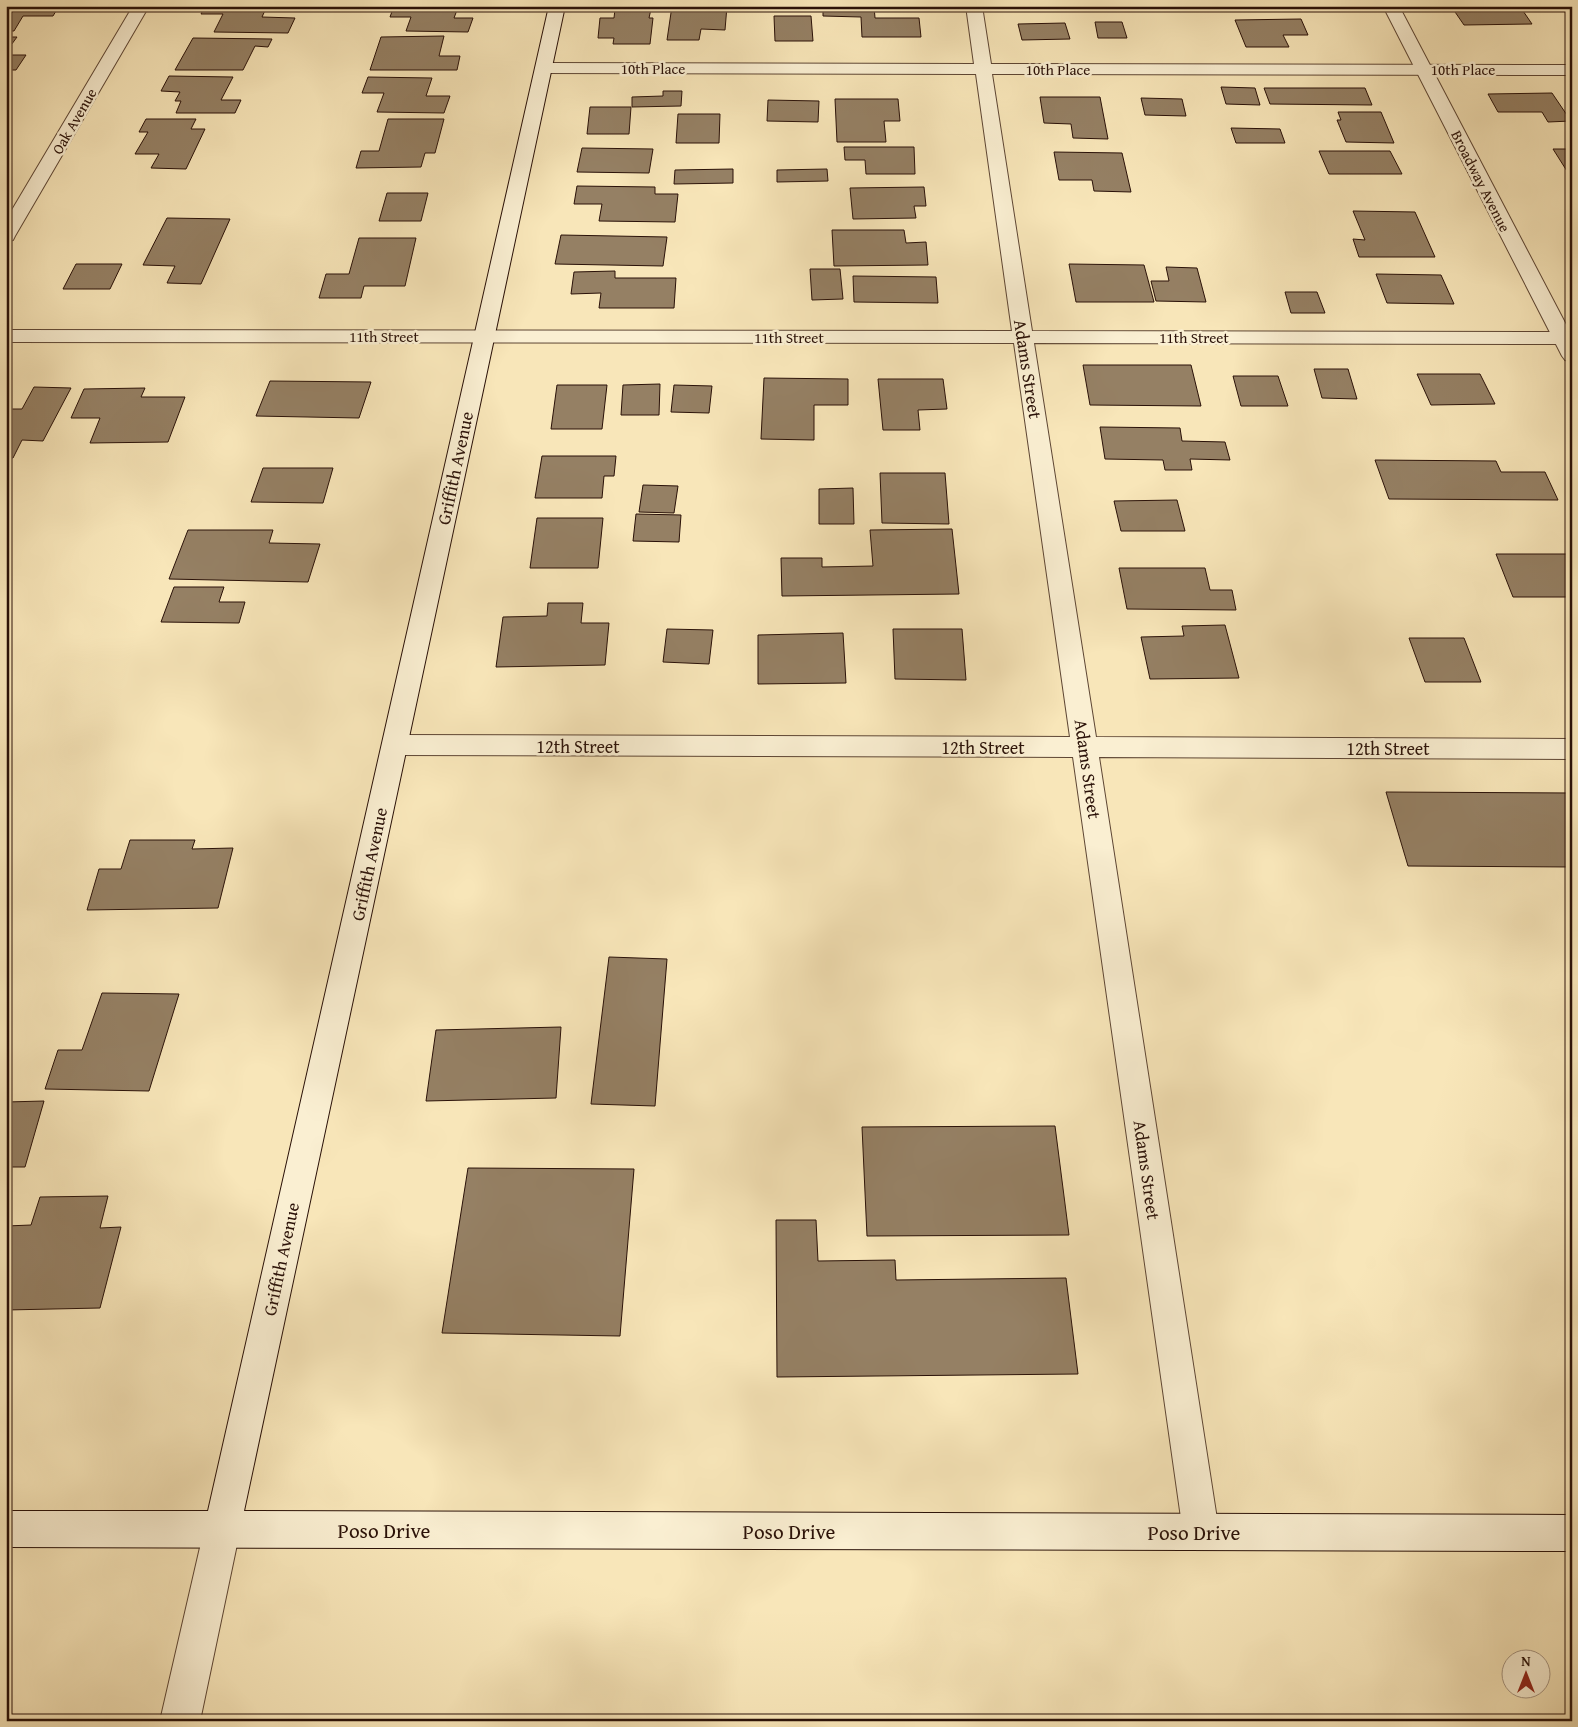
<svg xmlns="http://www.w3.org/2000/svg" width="1578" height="1727" font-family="'Gentium Book Plus',serif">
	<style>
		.building { fill: #958064; stroke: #2a1108 }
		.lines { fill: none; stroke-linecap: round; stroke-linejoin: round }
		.minor-casing { stroke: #5e4634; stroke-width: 2 }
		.tertiary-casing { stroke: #5e4634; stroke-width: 2 }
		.secondary-casing { stroke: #2a1108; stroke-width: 2 }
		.minor { fill: #faefd2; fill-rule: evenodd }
		.tertiary { fill: #faefd2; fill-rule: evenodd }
		.secondary { fill: #faefd2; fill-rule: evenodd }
		.labels { text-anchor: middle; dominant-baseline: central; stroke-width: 5; stroke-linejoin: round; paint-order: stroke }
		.far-street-label { font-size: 15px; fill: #2a1108; stroke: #faefd2 }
		.street-label { font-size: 18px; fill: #2a1108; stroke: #faefd2 }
		.near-street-label { font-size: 21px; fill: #2a1108; stroke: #faefd2 }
	</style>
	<rect width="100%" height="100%" fill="#f8e6b9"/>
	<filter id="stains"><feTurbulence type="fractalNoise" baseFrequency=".004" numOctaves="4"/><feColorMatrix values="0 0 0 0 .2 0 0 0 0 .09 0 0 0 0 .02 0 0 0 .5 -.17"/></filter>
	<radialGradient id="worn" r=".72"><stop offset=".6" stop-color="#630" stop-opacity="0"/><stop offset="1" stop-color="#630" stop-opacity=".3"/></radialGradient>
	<path class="building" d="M6,6H59L53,16H23L14,31H6Z
		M205,6H267L262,17L295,18L288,33L214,32L223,14H201Z
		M394,6H450L449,9L457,10L454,18H473L468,32L406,31L411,17H390Z
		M672,6H727L725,30L701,29L699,40H667Z
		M823,6H874L875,18H919L921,37H862L861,17L823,16Z
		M1284,6H1327L1329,9H1286Z
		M1521,8L1532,24L1464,25L1453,9Z
		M615,9H651L649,18H653L650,44H613L614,38H598L600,18H614Z
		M774,16H811L813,41H775Z
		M1301,19L1308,35H1283L1289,47H1246L1235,20Z
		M1095,22H1122L1127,38H1098Z
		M1065,23L1070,39L1022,40L1018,24Z
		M444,36L439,56H460L457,70H370L381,37Z
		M6,37H17L6,52Z
		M193,38L272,39L268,47L255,46L243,70H175Z
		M6,55H26L16,70H6Z
		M169,76L233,77L221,100H241L235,113H176L181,101H175L180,92L161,91Z
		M368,77L432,78L426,96H450L444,113L377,112L384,93H362Z
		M1221,87L1255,88L1260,105L1226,104Z
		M1264,88H1365L1372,105L1270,104Z
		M663,91H682L681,106L632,107V97L663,96Z
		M1552,93L1571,121L1548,122L1542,112H1498L1488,94Z
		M1040,97H1100L1108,139L1073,138L1071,124L1044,123Z
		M1141,98L1182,99L1186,116L1145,115Z
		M835,99H898L900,121H884L886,142H837Z
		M768,100L819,101L818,122L767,121Z
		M590,107H631L629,134H587Z
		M1338,112H1381L1394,143L1346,142L1337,120H1341Z
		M678,114H720L719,143H676Z
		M146,119H196L191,129H205L186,169L151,168L159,154H135L148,132H139Z
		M388,119H444L435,153H425L421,167L356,168L361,151H379Z
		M1231,128L1280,129L1285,143H1236Z
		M844,147H914L915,174H866L865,160H845Z
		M582,148L653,149L649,173L577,172Z
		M1553,149H1572V179Z
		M1319,151H1390L1402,174H1329Z
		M1054,152L1122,153L1131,192L1094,191L1092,180H1059Z
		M733,169V183L674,184L675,170Z
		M827,169L828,181L777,182V170Z
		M577,186L655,187V194H678L675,222L599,221L602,204H574Z
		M924,187L926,206H914L916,218L853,219L850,188Z
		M387,193H428L421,221H379Z
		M1353,211L1415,212L1435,257H1359L1353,239L1365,240Z
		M167,218L230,219L201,284L167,283L175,266L143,265Z
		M832,230H904L906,243L926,242L928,265L834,266Z
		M561,235L667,237L663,266L555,264Z
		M359,238H416L405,286H364L361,298H319L326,274H349Z
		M76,264H122L110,289H63Z
		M1069,264L1144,265L1154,302H1076Z
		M1166,267L1197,268L1206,302L1156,301L1151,281H1169Z
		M810,269H840L843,299L812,300Z
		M615,271V278H676L674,308H599L601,293L571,294L574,272Z
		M1376,274L1441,275L1454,304L1387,303Z
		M853,276L936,277L938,303L854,302Z
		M1285,292H1317L1325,313H1291Z
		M1083,365H1191L1201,406L1090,405Z
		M1314,369H1348L1357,399L1322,398Z
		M1417,374H1480L1495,404L1431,405Z
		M1233,376H1278L1288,406H1241Z
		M764,378L848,379V405H814V440L761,439Z
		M878,379H943L947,409L918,410L920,430H883Z
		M270,381L371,382L359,418L256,416Z
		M660,384L659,415H621L623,385Z
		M557,385H607L602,429H551Z
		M674,385L712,386L709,413L671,412Z
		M34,387L71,388L43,441L22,440L13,458H6V409H22Z
		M145,388L141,397H185L168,442L90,443L100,418H71L84,389Z
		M1100,427L1180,428L1182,441L1225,442L1230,460L1190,459L1192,470H1165L1163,460L1105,459Z
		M542,456H616L614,476H604L602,498H535Z
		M1375,460L1496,461L1501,472H1545L1558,500L1389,499Z
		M263,468H333L323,503L251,502Z
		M880,473H945L949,524L882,523Z
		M643,485L678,486L674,513L639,512Z
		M853,488L854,524H819V489Z
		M1177,500L1185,531H1121L1114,501Z
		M636,514L681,515L679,542L633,541Z
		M537,518H603L598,568H530Z
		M952,529L959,594L782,596L781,558H822V567L873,566L870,530Z
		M188,530H273L269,543L320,544L308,582L169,579Z
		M1496,554H1567L1572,564V597H1513Z
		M1119,568H1205L1210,590H1232L1236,610L1127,609Z
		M174,587H224L219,602H245L239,623L161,622Z
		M548,603H583L581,623H609L605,665L496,667L503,617L547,616Z
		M1225,625L1239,678L1150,679L1141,637L1184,636L1182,626Z
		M667,629L713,630L709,664L663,662Z
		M893,629H962L966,680L895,679Z
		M843,633L846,683L758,684V635Z
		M1409,638H1464L1481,682H1425Z
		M1386,792L1572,793V867L1408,866Z
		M130,840H195L192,849L233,848L218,908L87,910L99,869H121Z
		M609,957L667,959L655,1106L591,1104Z
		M102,993L179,994L149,1091L45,1089L58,1050H82Z
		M561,1027L556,1098L426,1101L436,1030Z
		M44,1101L25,1167H6V1102Z
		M1055,1126L1069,1235L867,1236L862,1127Z
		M468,1168L634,1169L620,1336L442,1333Z
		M108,1196L100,1228L121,1227L100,1308L6,1310V1226L31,1225L40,1197Z
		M776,1220H816L818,1261L895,1260L896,1280L1066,1278L1078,1374L777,1377Z"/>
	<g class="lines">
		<g class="minor-casing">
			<path id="minor" d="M133,6H149L15,236L13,240L6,242V220Z
				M966,6H982L991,64L1572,65V75L992,74L1032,331L1572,332V344L1034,343L1096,737L1572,739V759L1099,757L1219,1532L1214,1545L1201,1550L1188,1545L1183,1532L1073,757L395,755L386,752L382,745L386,738L395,735L1070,737L1014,343L6,342V330L1012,331L976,74L544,73L538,71L536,68L538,65L544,63L974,64Z"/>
		</g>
		<g class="tertiary-casing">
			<path id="tertiary" d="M1383,6H1399L1572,336V362L1565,360L1562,356Z
				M222,1512L235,1517L240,1530L200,1721H160L204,1530L209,1517Z"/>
		</g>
		<g class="secondary-casing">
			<path id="secondary" d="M549,6H565L244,1511L1572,1515V1551L6,1547V1511H208Z"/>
		</g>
		<use href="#minor" class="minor"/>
		<use href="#tertiary" class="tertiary"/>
		<use href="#secondary" class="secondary"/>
	</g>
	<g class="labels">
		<g class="far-street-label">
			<text x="653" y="68">10th Place</text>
			<text x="1058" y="69">10th Place</text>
			<text x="1463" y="69">10th Place</text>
			<text transform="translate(74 121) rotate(-60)">Oak Avenue</text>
			<text transform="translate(1481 181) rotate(63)">Broadway Avenue</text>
			<text x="384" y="336">11th Street</text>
			<text x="789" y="337">11th Street</text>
			<text x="1194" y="337">11th Street</text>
		</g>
		<g class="street-label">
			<text transform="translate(1028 369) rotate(81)">Adams Street</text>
			<text transform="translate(455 468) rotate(-78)">Griffith Avenue</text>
			<text x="578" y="746">12th Street</text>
			<text x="983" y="747">12th Street</text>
			<text x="1388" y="748">12th Street</text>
			<text transform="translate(1088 769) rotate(82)">Adams Street</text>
			<text transform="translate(369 864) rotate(-78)">Griffith Avenue</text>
			<text transform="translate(1147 1170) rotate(82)">Adams Street</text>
			<text transform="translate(281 1259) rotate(-78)">Griffith Avenue</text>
		</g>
		<g class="near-street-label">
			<text x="384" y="1530">Poso Drive</text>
			<text x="789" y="1531">Poso Drive</text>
			<text x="1194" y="1532">Poso Drive</text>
		</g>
	</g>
	<rect width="1578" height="1727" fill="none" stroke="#f8e6b9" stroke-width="25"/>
	<rect x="8" y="8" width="1563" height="1712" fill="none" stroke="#2a1108" stroke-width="2.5"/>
	<rect x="12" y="12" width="1553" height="1702" fill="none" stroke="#2a1108"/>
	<g transform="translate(1526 1674)"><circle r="24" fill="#faefd2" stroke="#a79681"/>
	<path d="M0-4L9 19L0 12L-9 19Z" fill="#8f2418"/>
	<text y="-8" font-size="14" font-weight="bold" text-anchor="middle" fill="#2a1108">N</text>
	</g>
	<rect width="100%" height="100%" filter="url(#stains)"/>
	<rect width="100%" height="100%" fill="url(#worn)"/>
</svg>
